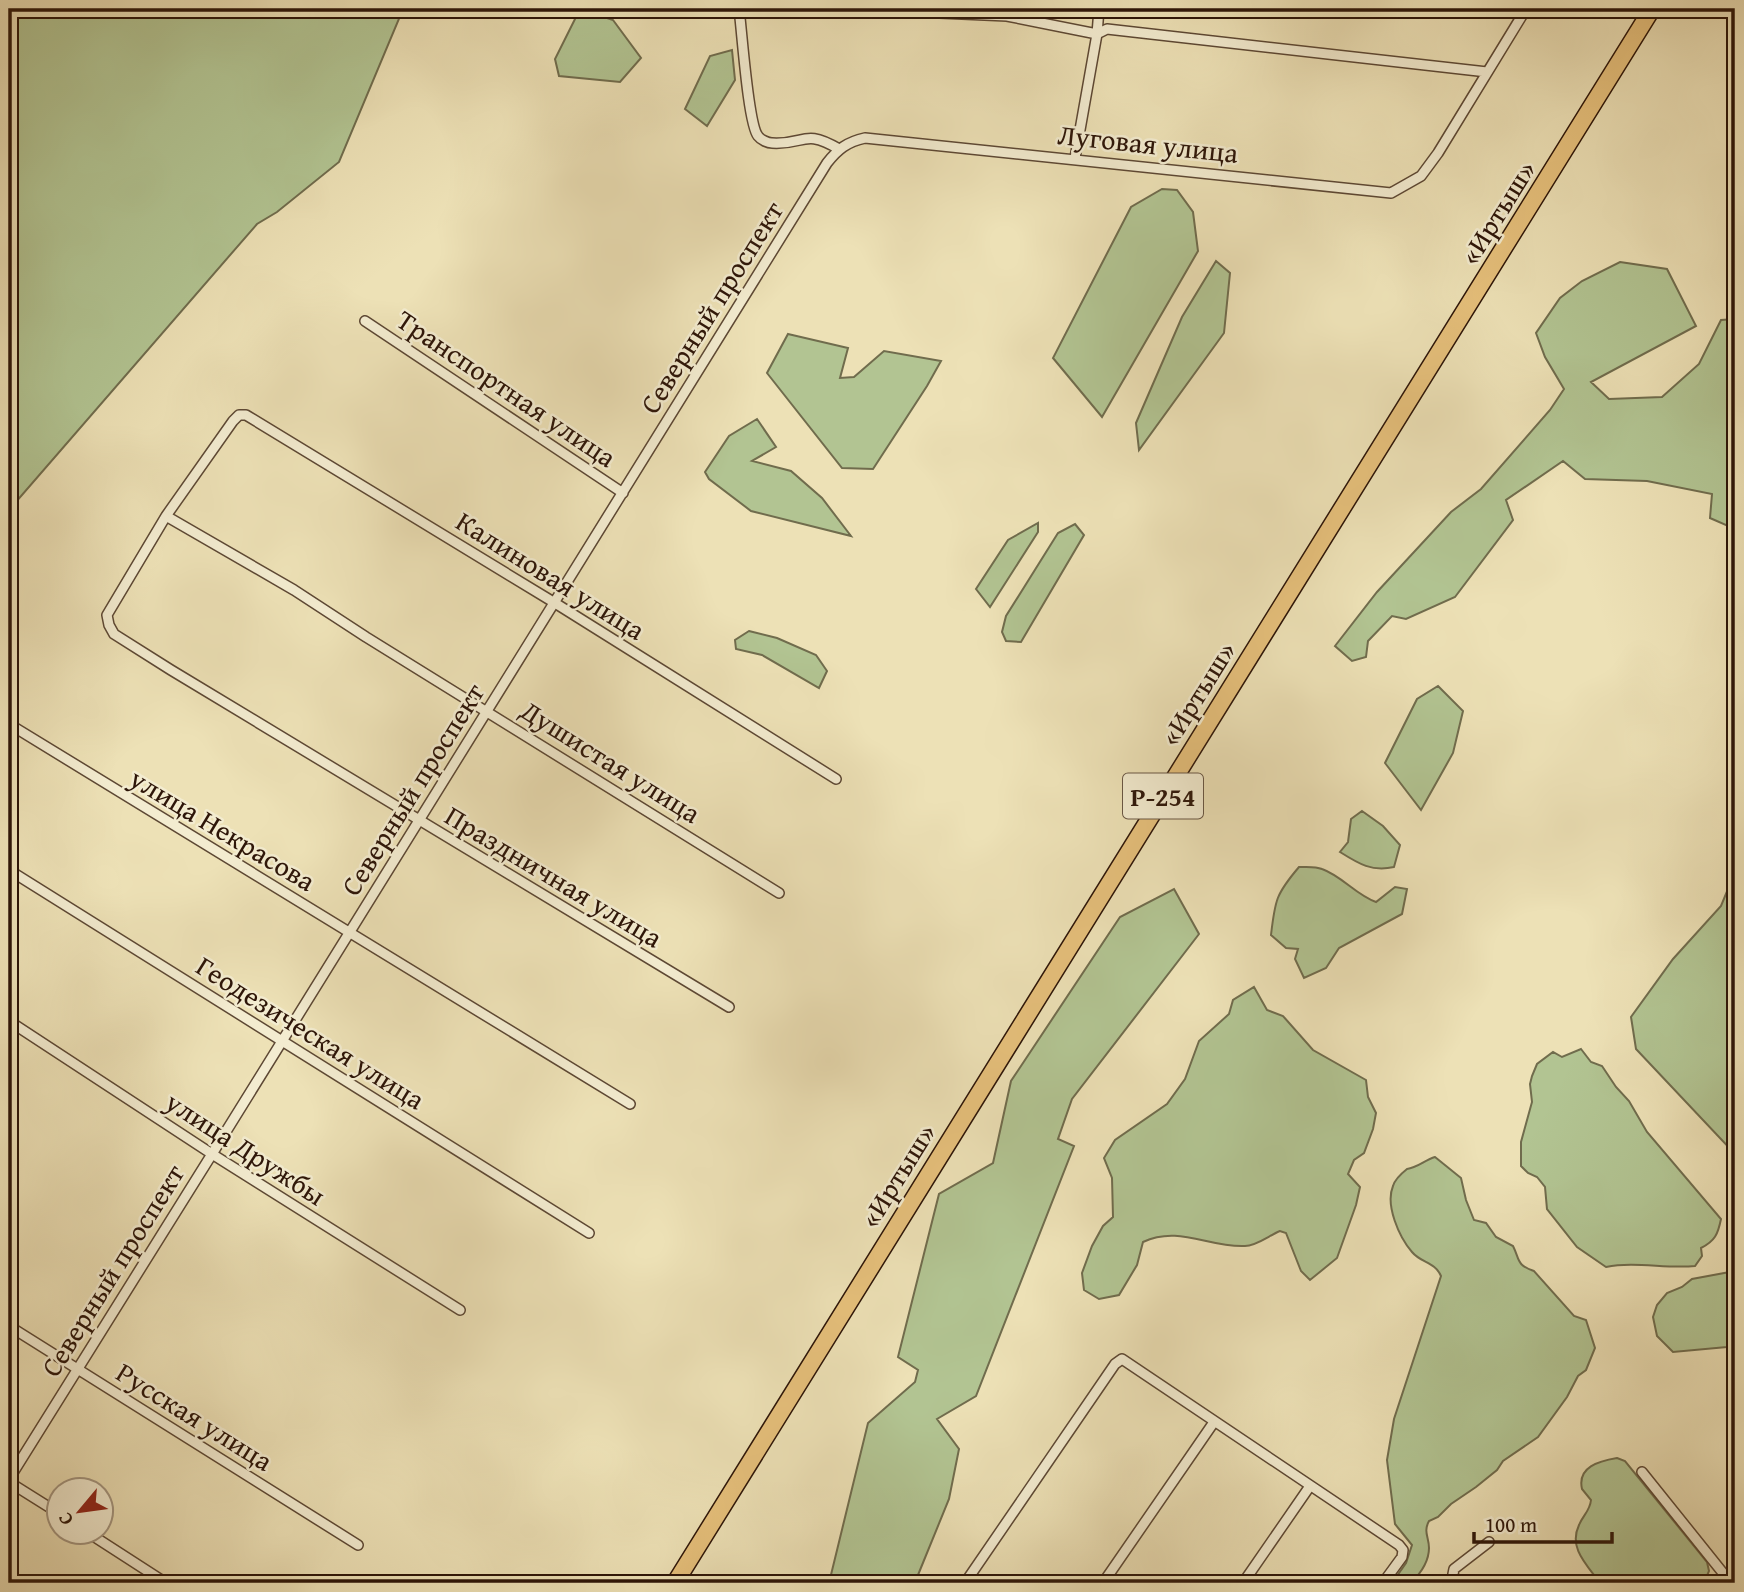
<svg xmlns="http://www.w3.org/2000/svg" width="1744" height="1592" font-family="'Gentium Book Plus',serif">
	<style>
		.green { fill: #b2c492; stroke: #706c4d; stroke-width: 2 }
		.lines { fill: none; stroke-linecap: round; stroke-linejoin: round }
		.street-casing { stroke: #5d4834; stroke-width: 12 }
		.highway-casing { stroke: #2d1508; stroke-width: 19 }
		.street { stroke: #f3ecd0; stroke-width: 9 }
		.highway { stroke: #e6c07b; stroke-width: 16 }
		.labels { text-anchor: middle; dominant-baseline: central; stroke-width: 5; stroke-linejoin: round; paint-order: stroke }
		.shield { fill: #f3ecd0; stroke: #685644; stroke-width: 2 }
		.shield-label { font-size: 26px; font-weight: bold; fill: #2d1508 }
		.street-label { font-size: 28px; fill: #2d1508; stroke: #f3ecd0 }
	</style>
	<rect width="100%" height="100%" fill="#ede1b6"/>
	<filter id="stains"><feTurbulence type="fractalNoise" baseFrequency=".00286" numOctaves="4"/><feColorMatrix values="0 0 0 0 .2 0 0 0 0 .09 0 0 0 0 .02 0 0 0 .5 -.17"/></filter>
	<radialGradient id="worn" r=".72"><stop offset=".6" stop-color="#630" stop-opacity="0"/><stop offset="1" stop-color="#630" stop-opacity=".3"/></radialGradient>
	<path class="green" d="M9,9H397L401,14L339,162L277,212L257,224L9,510Z
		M580,9L613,20L641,58L620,82L559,76L555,59Z
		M732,50L735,80L707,126L685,109L710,56Z
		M1162,189L1177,190L1193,212L1198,251L1102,417L1053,358L1131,207Z
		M1216,261L1230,273L1224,333L1139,450L1136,423L1182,317Z
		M1620,262L1667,269L1696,326L1591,382L1609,399L1662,397L1699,364L1721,320L1735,319V522L1728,526L1710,518L1712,494L1647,481L1585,479L1563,461L1506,500L1513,520L1455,597L1406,619L1392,616L1368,641L1366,657L1352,661L1335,646L1377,592L1451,512L1481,489L1550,410L1564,389L1545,357L1536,333L1560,298L1582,281Z
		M788,334L848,348L840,378L854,377L884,351L941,361L927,386L873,469L842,468L767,373Z
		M757,419L776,447L752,461L791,471L822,498L851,536L751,511L709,479L705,472L729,436Z
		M1038,523V532L990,607L976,589L1008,540Z
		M1075,524L1084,535L1021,642L1006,641L1002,632L1006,616L1058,533Z
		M749,631L777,638L816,655L827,671L819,688L762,655L736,649L735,640Z
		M1438,686L1463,711L1453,753L1421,810L1385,763L1417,699Z
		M1362,811L1383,826L1400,845L1394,867C1372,872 1359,864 1340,852L1348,842L1351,819Z
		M1299,867C1306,867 1315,866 1322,869C1342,876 1356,895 1376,902L1395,887L1407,889L1402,914L1339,948L1326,968L1304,978L1295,959L1298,949L1286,948L1271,935C1275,900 1276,894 1299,867Z
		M1735,872V1154L1636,1049L1631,1017L1673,959L1721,906Z
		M1174,889L1199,934L1072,1099L1058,1139L1074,1146L976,1396L937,1419L959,1449L949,1499L918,1575L907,1583H829L868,1423L915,1382L918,1370L898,1357L939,1194L993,1163L1011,1081L1120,917Z
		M1254,987L1267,1010L1283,1016L1313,1050L1366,1080L1368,1097L1376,1113L1373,1129L1364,1153L1354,1160L1348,1174L1360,1187L1356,1205L1337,1258L1310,1280L1301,1271L1286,1233L1280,1231C1270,1235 1256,1246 1245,1246C1209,1248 1179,1225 1143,1242L1137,1265L1119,1295L1099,1299L1084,1290L1082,1273L1092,1246L1103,1226L1113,1217L1112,1178L1104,1158L1115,1140L1167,1104L1185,1079L1199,1041L1229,1014L1233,1000Z
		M1581,1049L1591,1062L1602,1066L1616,1087L1629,1101L1647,1132L1721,1219C1718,1234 1715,1241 1701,1248L1702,1256L1695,1266C1666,1269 1635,1261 1606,1267L1577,1247L1547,1209L1545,1187L1537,1177L1528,1173L1521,1166V1142L1532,1102L1530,1084L1532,1076L1537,1064L1553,1052L1562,1057Z
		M1435,1157L1461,1178L1466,1200L1474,1220L1486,1223L1496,1237L1513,1246C1520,1260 1516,1265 1534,1271L1574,1316L1586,1320L1595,1348L1586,1370L1578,1376L1567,1397L1538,1437L1503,1461L1497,1470L1476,1487L1451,1504L1438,1517L1429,1521C1423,1532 1429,1537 1429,1548C1429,1561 1420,1574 1411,1583H1392L1406,1563L1412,1545L1395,1524L1387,1460L1394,1419L1441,1276C1435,1262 1421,1263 1412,1252C1399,1237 1385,1205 1393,1186C1395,1179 1402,1173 1407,1169C1417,1168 1425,1160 1435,1157Z
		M1735,1271V1344L1727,1347L1673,1352L1657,1336L1653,1317L1657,1305L1667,1293L1682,1287L1692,1279Z
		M1617,1458L1625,1461L1707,1562L1709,1571L1704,1583H1600C1587,1565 1568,1548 1579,1525C1583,1515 1590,1511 1591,1500L1582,1489C1577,1467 1599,1461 1617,1458Z"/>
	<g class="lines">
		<g class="street-casing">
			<path id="street" d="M739,9C742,31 748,124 758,136C761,140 768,143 772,143C806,145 803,128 839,149
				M849,9L1007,16L1097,34L1099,9
				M1075,158L1097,34L1107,29L1487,72
				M365,321L623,493
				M166,516L294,590L366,637L779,893
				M9,724L630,1104
				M9,870L589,1233
				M729,1007L171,670L114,634L109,625L107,615L166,516L233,421L239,415H246L555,603L836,779
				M9,1021L212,1154L460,1310
				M9,1326L358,1545
				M1642,1472L1731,1583
				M9,1479L212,1154L827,163C838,149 847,142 865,138L1391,193L1421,176L1438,153L1526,9
				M9,1482L60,1514
				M87,1532L166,1583
				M965,1583L1115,1364L1122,1359L1399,1545L1403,1550L1402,1557L1383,1583
				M1103,1583L1214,1422
				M1243,1583L1310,1486
				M1457,1583L1453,1574L1454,1569L1489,1542"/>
		</g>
		<g class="highway-casing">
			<path id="highway" d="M675,1583L1652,9"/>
		</g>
		<use href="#street" class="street"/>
		<use href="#highway" class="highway"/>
	</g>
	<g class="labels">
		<rect class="shield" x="1123" y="773.5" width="80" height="45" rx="5"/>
		<g class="shield-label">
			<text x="1163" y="796">Р-254</text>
		</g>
		<g class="street-label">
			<text transform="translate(1148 143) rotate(6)">Луговая улица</text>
			<text transform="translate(1497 212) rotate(-58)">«Иртыш»</text>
			<text transform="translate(711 307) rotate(-58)">Северный проспект</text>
			<text transform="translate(507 388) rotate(34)">Транспортная улица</text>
			<text transform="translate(551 575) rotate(32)">Калиновая улица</text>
			<text transform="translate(1197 693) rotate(-58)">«Иртыш»</text>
			<text transform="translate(611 761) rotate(32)">Душистая улица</text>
			<text transform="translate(412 789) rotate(-58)">Северный проспект</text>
			<text transform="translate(223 829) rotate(31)">улица Некрасова</text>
			<text transform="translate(554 876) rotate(31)">Праздничная улица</text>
			<text transform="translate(311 1032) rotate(32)">Геодезическая улица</text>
			<text transform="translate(246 1148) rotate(33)">улица Дружбы</text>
			<text transform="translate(897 1175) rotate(-58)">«Иртыш»</text>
			<text transform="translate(112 1270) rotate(-58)">Северный проспект</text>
			<text transform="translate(195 1416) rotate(32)">Русская улица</text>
		</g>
	</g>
	<rect width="1744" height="1592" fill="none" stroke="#ede1b6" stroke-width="35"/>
	<rect x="10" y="10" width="1723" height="1571" fill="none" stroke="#2d1508" stroke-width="3.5"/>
	<rect x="18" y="18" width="1709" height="1557" fill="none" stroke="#2d1508" stroke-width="2"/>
	<g transform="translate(80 1511) rotate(241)"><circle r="33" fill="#f3ecd0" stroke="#a49680" stroke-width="2"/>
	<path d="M0-5L12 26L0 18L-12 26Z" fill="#8f2418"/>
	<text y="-10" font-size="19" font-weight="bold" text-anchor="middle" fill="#2d1508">С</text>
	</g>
	<path d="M1474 1532v10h138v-10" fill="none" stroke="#2d1508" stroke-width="3.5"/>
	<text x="1485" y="1532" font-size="21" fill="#2d1508" stroke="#f3ecd0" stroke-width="5" paint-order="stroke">100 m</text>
	<rect width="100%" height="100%" filter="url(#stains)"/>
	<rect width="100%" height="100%" fill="url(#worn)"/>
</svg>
